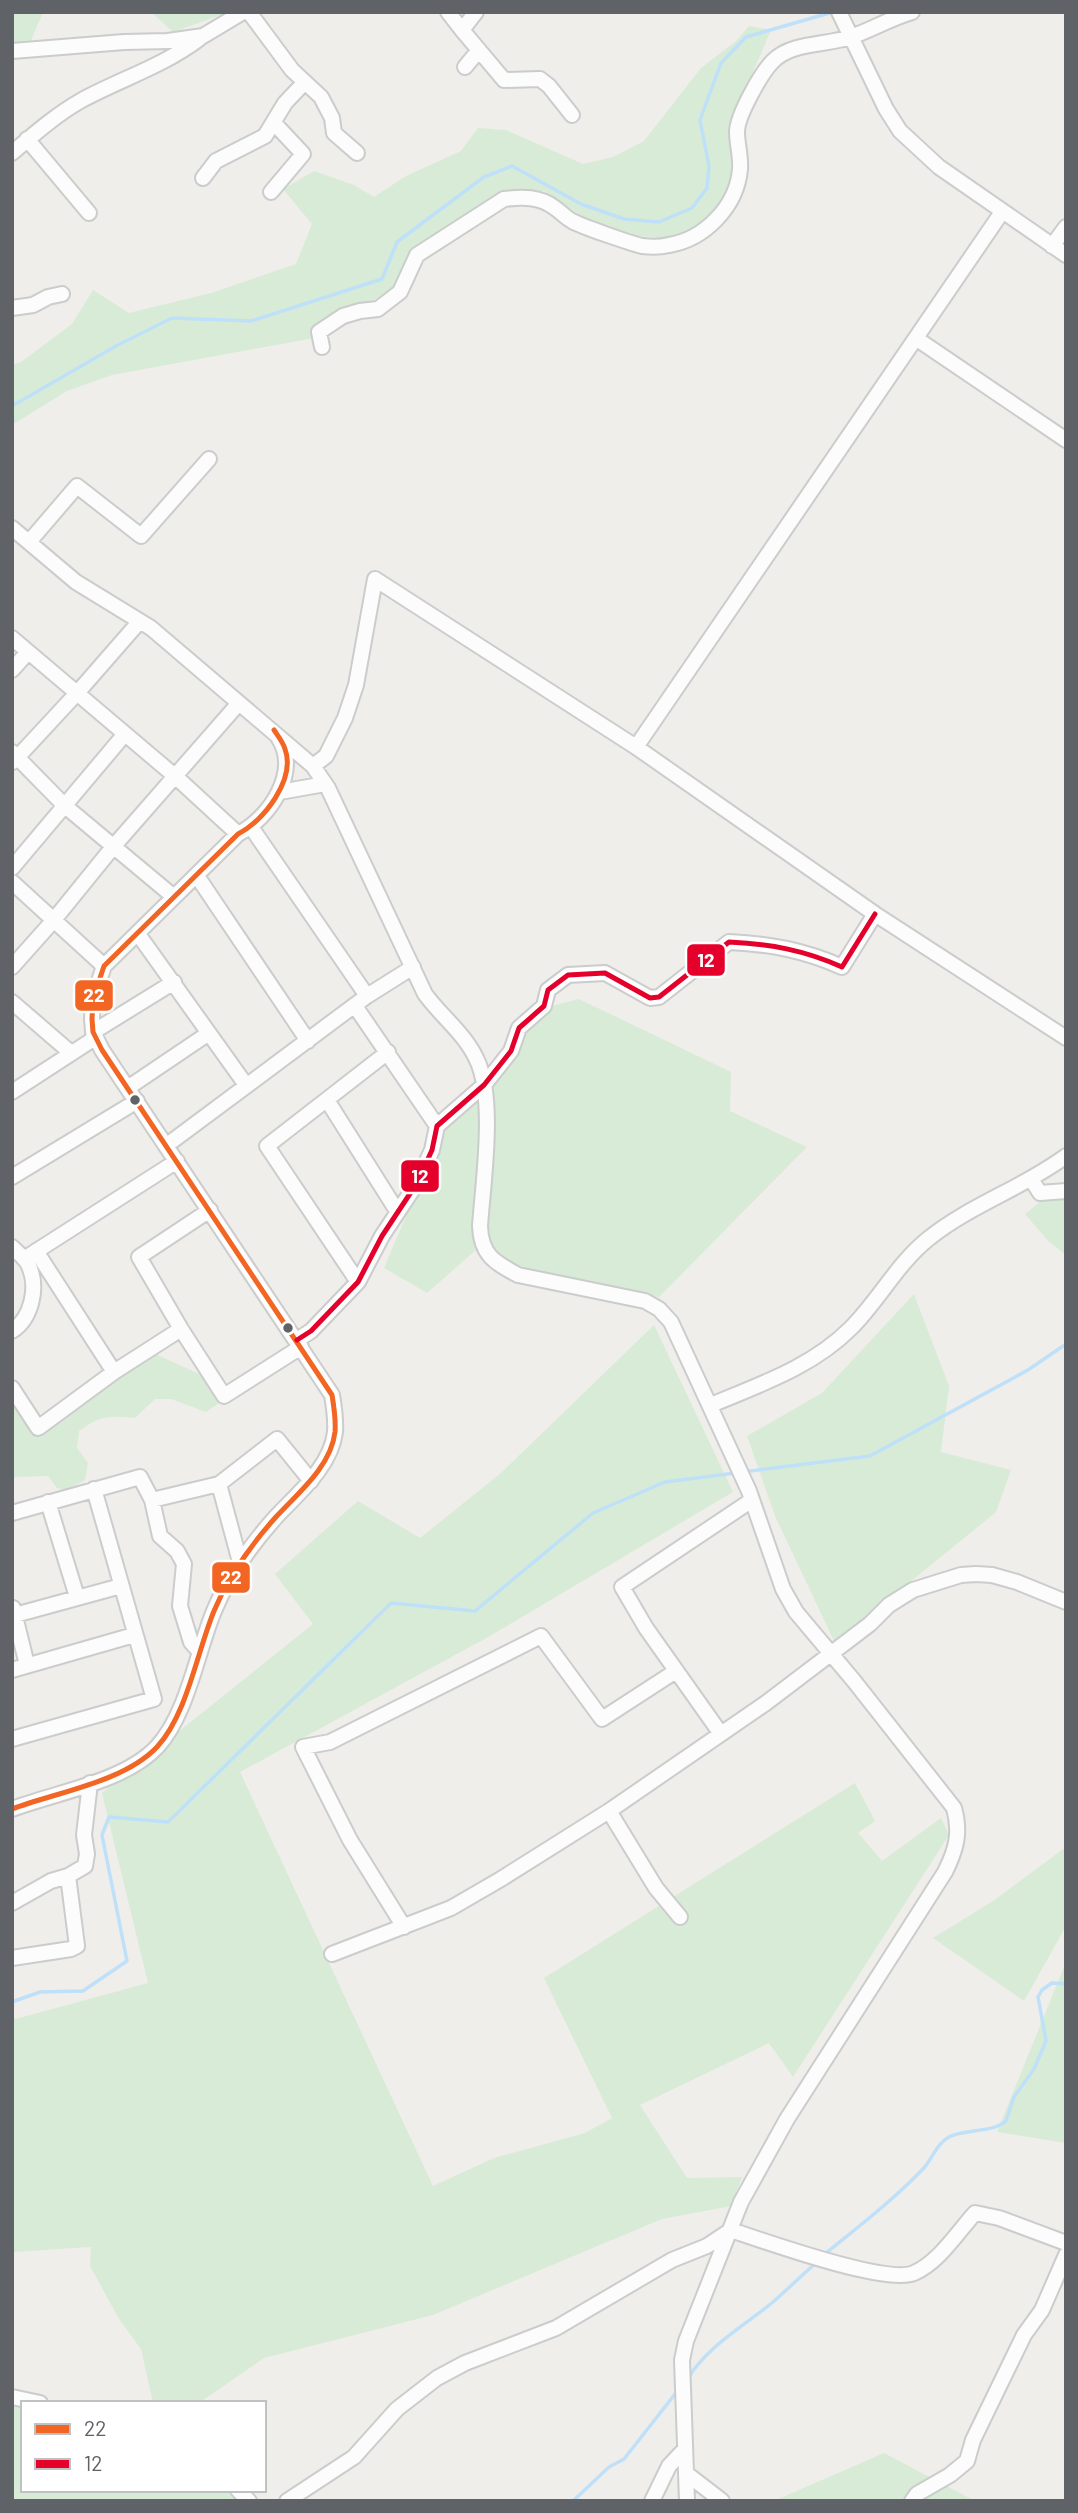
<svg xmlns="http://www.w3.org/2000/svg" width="1078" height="2513" font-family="Barlow,sans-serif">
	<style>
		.green { fill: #d8ebd6 }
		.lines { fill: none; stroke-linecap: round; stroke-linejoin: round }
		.stream { stroke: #bfe0f9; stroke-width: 3.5 }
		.minor-casing { stroke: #cbcccc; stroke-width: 18 }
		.minor { stroke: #fdfcfc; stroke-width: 14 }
		.bus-1-casing { stroke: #fff; stroke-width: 10 }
		.bus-2-casing { stroke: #fff; stroke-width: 10 }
		.bus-1 { stroke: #f26522; stroke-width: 5 }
		.bus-2 { stroke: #e4002b; stroke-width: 5 }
		.bus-dot { fill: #5f6368; stroke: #fff; stroke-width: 2.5 }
		.line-badge { stroke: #fff; stroke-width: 2.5 }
		.badge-label { font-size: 19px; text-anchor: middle; font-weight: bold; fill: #fff }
	</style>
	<rect width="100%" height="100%" fill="#efeeea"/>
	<path class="green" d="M12,12H43L29,45H12Z
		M151,12H229L173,32Z
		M749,26L771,30L736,112L740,168L720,204L688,240L609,234L544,191L501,192L416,247L394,287L372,301L330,314L314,338L112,375L67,391L12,425V365L21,362L72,324L93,290L129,313L211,293L296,264L312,224L283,189L314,171L354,185L374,197L406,176L461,151L478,128L506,130L583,164L613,157L644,141L701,68L736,41Z
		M579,999L731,1072L730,1111L807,1147L659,1297L536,1272L477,1249L427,1293L384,1268L443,1129L492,1087L521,1014Z
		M1066,1181V1255L1049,1242L1025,1214Z
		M914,1294L949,1386L941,1452L1011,1470L996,1512L835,1643L775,1516L747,1436L822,1393Z
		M654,1325L733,1492L490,1636L240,1772L433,2186L494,2158L585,2133L612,2118L544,1978L855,1783L875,1821L858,1833L882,1861L941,1818L949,1835L793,2077L769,2043L640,2105L687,2178L742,2177L731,2206L662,2219L433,2315L264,2358L199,2403H153L141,2349L119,2319L90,2266L91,2247L12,2252V2020L148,1983L102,1793L313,1624L275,1574L358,1501L420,1538L501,1473Z
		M155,1354L215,1381L219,1403L206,1412L171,1399H155L135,1418C110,1415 99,1416 79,1431L77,1448L88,1463L85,1480L66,1490L57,1488L48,1476L12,1477V1399L36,1432L99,1384Z
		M1066,1847V1926L1024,2001L933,1938L993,1901Z
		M1066,1962V2143L997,2132Z
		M12,2397L54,2403H23V2490H242L252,2501H12Z
		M884,2453L975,2501L776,2500Z"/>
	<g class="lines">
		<path class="stream" d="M12,406L116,346L172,318L251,321L382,279L397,242L484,177L512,166L581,204L624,219L659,222L692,208L707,188L709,166L700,120L721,63L746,37L833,12
			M743,1472L870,1456L1028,1370L1066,1344
			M12,2002L40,1992L83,1991L127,1961L102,1835L109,1817L168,1822L391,1603L475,1611L593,1513L665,1482L736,1473
			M825,2254C858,2227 892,2201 922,2170C932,2160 936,2144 949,2137C966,2128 990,2134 1006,2121L1014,2097L1034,2069L1046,2041L1038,1997L1042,1990L1052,1983L1066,1984
			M688,2378C708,2346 744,2326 773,2302C788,2289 802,2275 817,2262
			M573,2501L609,2467L624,2459L679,2389"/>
		<g class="minor-casing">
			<path id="minor" d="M249,12L292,70L321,97L332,118L334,133L357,153
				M448,12L462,30
				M476,12L462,30L504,80L540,79L549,86L572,115
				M839,12L886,109L900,131L939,167L1066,255
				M12,51L124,42L168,41L203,36L243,12
				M465,67L479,50
				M27,139L89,213
				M12,153C34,134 57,114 82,100C121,79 163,66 199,39
				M203,178L216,161L265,136L285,103L304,83
				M271,192L303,154L274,123
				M1052,246L1066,227
				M12,308L33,305L48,297L62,294
				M917,339L1066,440
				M322,347L319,332L343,316L360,311L378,309L400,292L417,255L504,199C522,197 540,196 555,208C561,212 566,218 572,221C583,227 630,243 642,246C650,247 661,247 669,245C705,239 737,206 740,169C741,156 737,144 737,132C737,116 761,73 773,61C793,41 828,46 853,36C873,29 891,18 912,12
				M12,528L76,582L151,628L313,766L328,788L425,994C441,1016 464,1033 476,1058C496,1097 483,1182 480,1226C481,1255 494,1262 518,1275L645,1301L659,1309L671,1322L749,1491L783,1589L796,1612L854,1681L954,1808C961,1833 956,1850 945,1872L787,2119L741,2202L686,2341L682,2360L687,2501
				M29,542L77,486L141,536L209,459
				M12,638L176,777L238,834
				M12,670L28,652
				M636,747L1002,212
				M12,752L65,806L174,897
				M13,762L78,692L140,621
				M313,766L326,756L345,718L356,685L375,579L636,747L875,914L1066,1038
				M280,792L325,784
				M251,827L367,996
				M12,868L124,735
				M197,876L308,1041
				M12,882L104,966
				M138,934L246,1085
				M12,967L53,921L113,847L239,703
				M12,1002L70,1052
				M355,1006L437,1126
				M93,1032L174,982
				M129,1087L209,1033
				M12,1092L95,1038
				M327,1100L397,1211
				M167,1145L367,996L413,967
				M12,1177L137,1101
				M1031,1179L1040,1193L1066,1191
				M210,1210L139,1257L181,1329L224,1396L301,1347
				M12,1247C17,1252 25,1258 28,1264C39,1286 32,1318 12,1331
				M36,1251L114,1372
				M24,1259L177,1161
				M358,1282L267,1146L388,1052
				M297,1340L311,1331L358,1282L382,1236L417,1183L432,1150L437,1126L484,1085L511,1051L519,1028L544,1006L548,990L568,975L605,973L650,998L659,997L729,942C770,944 804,950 842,967L875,914
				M12,1388L38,1428L114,1372L181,1329
				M711,1405C761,1384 812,1367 851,1328C879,1300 897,1264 928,1239C970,1205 1023,1188 1066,1156
				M219,1484L240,1562
				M152,1500L219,1484L277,1439L311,1481
				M48,1502L77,1597
				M12,1513L140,1477L152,1500L160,1536L177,1551L184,1564L180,1606L191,1642L199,1651
				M13,1608L27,1665
				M15,1615L121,1586
				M12,1670L134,1635
				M721,1734L646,1628L622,1587L752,1500
				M12,1739L154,1699L94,1489
				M12,1809C57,1792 124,1782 157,1747C187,1715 197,1652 214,1611C228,1577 251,1545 275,1518C297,1494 331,1467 335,1432C336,1420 334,1407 332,1395L102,1050L93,1032L92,1019L93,999L104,966L238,834C270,818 301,771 278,737
				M609,1811L656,1888L680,1917
				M68,1876L85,1866L87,1854L84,1835L90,1783
				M12,1903L51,1881L68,1876L77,1946L71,1949L12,1958
				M404,1927L350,1840L303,1747L330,1742L541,1636L602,1719L676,1671
				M332,1954L451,1908L501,1879L609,1811L766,1703L870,1624L889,1605L913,1590L961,1575L976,1574L992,1575L1017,1582L1066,1602
				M12,2397L40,2403
				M687,2474L722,2501
				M238,2490L249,2501
				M287,2501L354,2457L397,2409L437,2378L465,2363L556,2328L672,2260L707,2246L731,2230C764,2241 886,2285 914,2273C939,2262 957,2233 975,2213L999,2218L1066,2243
				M652,2501L669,2466L685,2449
				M912,2501L917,2494L950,2475L967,2461L973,2440L1024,2335L1042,2310L1066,2255"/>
		</g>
		<use href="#minor" class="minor"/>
		<g class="bus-1-casing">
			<path id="bus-1" d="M12,1809C57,1792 124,1782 157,1747C187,1715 197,1652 214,1611C228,1577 251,1545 275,1518C297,1494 331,1467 335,1432C336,1420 334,1407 332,1395L102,1050L93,1032L92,1019L93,999L104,966L238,834C264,821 296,779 285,749C283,742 278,736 274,730"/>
		</g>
		<g class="bus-2-casing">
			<path id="bus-2" d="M297,1340L311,1331L358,1282L382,1236L417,1183L432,1150L437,1126L484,1085L511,1051L519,1028L544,1006L548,990L568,975L605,973L650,998L659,997L729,942C770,944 804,950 842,967L875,914"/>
		</g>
		<use href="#bus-1" class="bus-1"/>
		<use href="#bus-2" class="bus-2"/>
	</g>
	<g class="bus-dot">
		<circle cx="135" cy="1100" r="6"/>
		<circle cx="288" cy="1328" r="6"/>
	</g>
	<g class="line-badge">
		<rect x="686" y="943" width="40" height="34" rx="7" fill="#e4002b"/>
		<rect x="74" y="979" width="40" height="33" rx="7" fill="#f26522"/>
		<rect x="400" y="1159" width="40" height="34" rx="7" fill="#e4002b"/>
		<rect x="211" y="1561" width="40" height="33" rx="7" fill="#f26522"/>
	</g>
	<g class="badge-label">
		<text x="706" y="967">12</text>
		<text x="94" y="1002">22</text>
		<text x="420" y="1183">12</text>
		<text x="231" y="1584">22</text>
	</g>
	<rect width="1078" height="2513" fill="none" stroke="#5f6368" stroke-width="28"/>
	<rect x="21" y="2401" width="245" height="91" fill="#ffffff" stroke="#bfc1c3" stroke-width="2"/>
	<rect x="35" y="2424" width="35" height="10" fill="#f26522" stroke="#bfc1c3" stroke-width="2"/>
	<text x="84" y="2436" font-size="21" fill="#5f6368">22</text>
	<rect x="35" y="2459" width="35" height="10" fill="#e4002b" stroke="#bfc1c3" stroke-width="2"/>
	<text x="84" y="2471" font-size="21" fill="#5f6368">12</text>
</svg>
